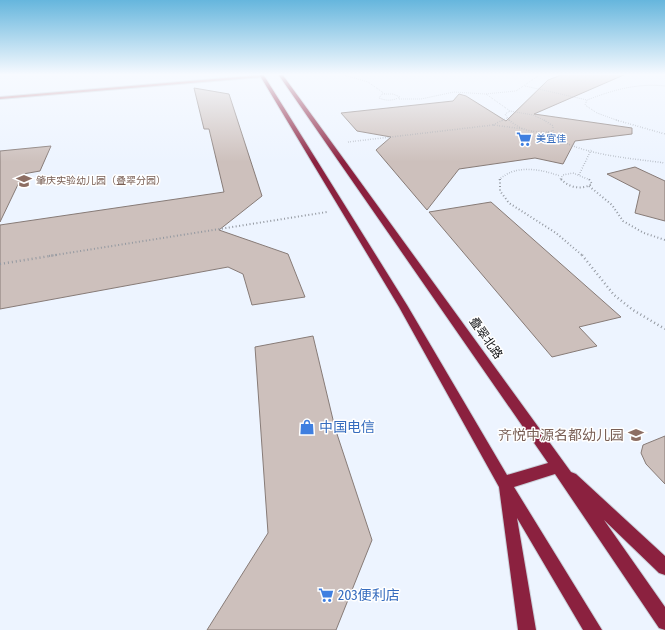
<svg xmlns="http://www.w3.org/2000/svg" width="665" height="630" font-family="'Fira Sans Condensed','Noto Sans SC',sans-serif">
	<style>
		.building { fill: #cdc0bc; stroke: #877b77 }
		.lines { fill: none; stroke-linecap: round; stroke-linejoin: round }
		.minor-casing { stroke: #c9d0d9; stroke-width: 2 }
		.major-casing { stroke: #c9d0d9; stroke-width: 2 }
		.path-far3 { stroke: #9398a0; stroke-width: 1; stroke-dasharray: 0.5 1.5; stroke-linecap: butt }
		.path-far2 { stroke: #9398a0; stroke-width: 1.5; stroke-dasharray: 0.5 2; stroke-linecap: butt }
		.path-far1 { stroke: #9398a0; stroke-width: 2; stroke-dasharray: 1 2.5; stroke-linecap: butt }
		.path { stroke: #9398a0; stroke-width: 2.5; stroke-dasharray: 1 3; stroke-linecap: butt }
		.minor { fill: #c2868f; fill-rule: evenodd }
		.major { fill: #8b213f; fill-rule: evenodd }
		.labels { text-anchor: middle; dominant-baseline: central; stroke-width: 3; stroke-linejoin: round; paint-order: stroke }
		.far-shop-label { font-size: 10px; fill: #366cbe; stroke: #fff; text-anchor: start }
		.far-education-label { font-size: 10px; fill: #785e54; stroke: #fff; text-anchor: start }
		.street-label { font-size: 12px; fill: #0e1013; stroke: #fff }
		.near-shop-label { font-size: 14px; fill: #366cbe; stroke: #fff; text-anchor: start }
		.near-education-label { font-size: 14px; fill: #785e54; stroke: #fff; text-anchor: end }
	</style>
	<rect width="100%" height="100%" fill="#edf4ff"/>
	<path class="building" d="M564,74H626L534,114L632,128V134L575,141L563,164L535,158L459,169L427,210L376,150L391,137L357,131L341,113L453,101L459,94L466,96L506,121L548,80Z
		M194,88L229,94L262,196L219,230L288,254L305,297L252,305L243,274L228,267L0,309V225L224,192L209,129H204Z
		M51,146L40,171L23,174L0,222V151Z
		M635,167L665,181V221L635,213L640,191L607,174Z
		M491,202L621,317L579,327L597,346L552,357L429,212Z
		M313,336L335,428L372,540L336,630H207L268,533L255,347Z
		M665,436V484L646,464L641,453L643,445Z"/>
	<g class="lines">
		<g class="minor-casing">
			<path id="minor" d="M262,75L263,77L0,99V97Z"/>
		</g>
		<g class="major-casing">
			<path id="major" d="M259,74H263L407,305L507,475L548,463L278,74H282L571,472L576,474L665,556V575L659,573L604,520L665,607V630L659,628L555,474L514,487L602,630H583L517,518L536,630H518L499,487L399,307Z"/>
		</g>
		<path class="path-far3" d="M341,74L368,82L385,94
			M525,86L587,100
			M382,94H393L400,97C393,101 386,101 379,98Z
			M486,94L510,111
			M399,99H421L454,92L485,94L516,91L541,74
			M501,121L507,118
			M510,121L505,114L510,111L533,115L546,121
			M619,121L597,113L585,105L587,100C613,90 637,83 665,86"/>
		<path class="path-far2" d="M509,120C521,131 537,134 553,131V126L544,120
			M616,120L665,134
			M493,125L503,120
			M548,132C575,155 630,158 665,163
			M348,142L493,125L524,129
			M579,175L591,150
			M499,180C515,164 540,169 560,176
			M562,180L560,179L563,175L573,173L590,180"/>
		<path class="path-far1" d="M500,179V191L509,203L556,233L583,256
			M561,179C569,188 582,190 592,184L589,179
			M589,186L612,205L623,221L644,233L665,240
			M49,256L327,212"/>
		<path class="path" d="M582,255L614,295L633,310L665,329
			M0,264L56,255"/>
		<use href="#minor" class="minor"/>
		<use href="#major" class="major"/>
	</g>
	<linearGradient id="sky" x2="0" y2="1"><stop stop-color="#66b6dd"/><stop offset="0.46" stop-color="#f7faff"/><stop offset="1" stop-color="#f7faff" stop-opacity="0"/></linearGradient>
	<rect width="665" height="162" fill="url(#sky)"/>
	<defs>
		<g id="supermarket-bare" transform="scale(1.2)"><path d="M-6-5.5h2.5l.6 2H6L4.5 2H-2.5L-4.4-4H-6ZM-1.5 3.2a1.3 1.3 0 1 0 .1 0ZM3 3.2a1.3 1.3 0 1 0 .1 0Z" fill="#3f7fe0" stroke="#fff" stroke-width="2.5" paint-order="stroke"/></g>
		<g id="school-bare" transform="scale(1.2)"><path d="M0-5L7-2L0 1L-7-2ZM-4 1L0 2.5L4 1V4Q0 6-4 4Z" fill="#8d6e63" stroke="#fff" stroke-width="2.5" paint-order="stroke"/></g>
		<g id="shop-bare" transform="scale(1.2)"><path d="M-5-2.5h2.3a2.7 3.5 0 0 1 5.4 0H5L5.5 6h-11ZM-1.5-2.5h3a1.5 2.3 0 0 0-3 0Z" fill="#3f7fe0" stroke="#fff" stroke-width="2.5" paint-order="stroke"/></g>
	</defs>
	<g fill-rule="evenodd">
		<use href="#supermarket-bare" x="524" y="139"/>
		<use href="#school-bare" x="24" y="181"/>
		<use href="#shop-bare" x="307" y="427"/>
		<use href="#school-bare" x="636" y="435"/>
		<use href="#supermarket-bare" x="326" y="595"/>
	</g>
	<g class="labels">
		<g class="far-shop-label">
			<text x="536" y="139">美宜佳</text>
		</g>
		<g class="far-education-label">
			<text x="36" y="181">肇庆实验幼儿园（叠翠分园）</text>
		</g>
		<g class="street-label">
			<text transform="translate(486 338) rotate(55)">叠翠北路</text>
		</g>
		<g class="near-shop-label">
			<text x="319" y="427">中国电信</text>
			<text x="338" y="595">203便利店</text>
		</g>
		<g class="near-education-label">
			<text x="624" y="435">齐悦中源名都幼儿园</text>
		</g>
	</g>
</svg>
